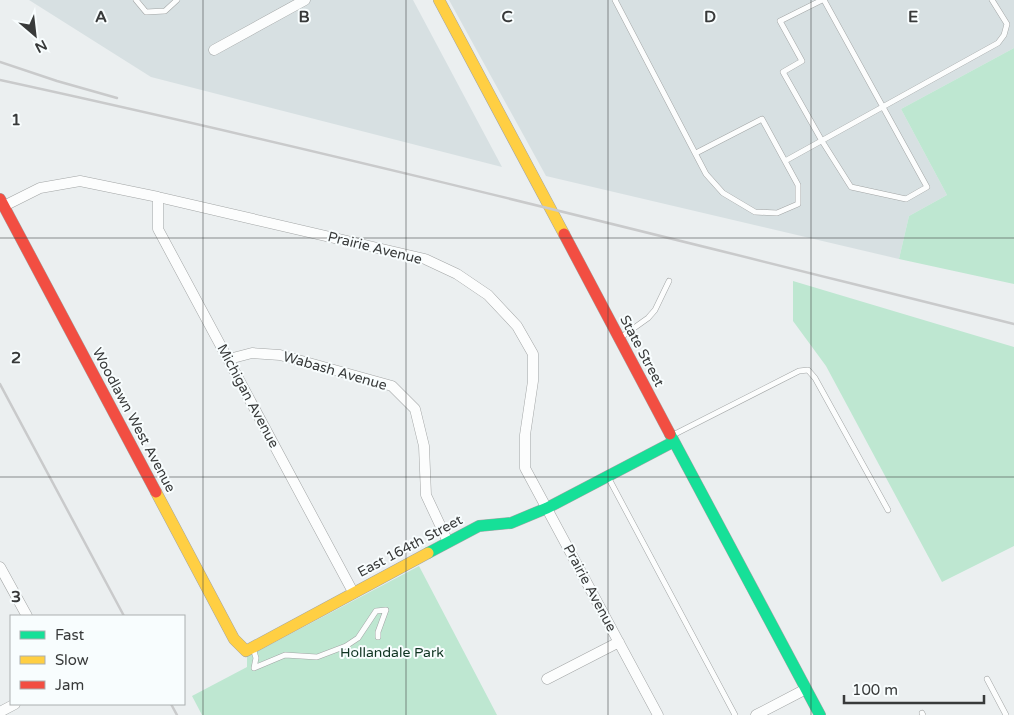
<svg xmlns="http://www.w3.org/2000/svg" width="1014" height="715" font-family="'Varela Round',sans-serif">
	<style>
		.built { fill: #d7e0e2 }
		.green { fill: #bee7d1 }
		.lines { fill: none; stroke-linecap: round; stroke-linejoin: round }
		.lane-casing { stroke: #a2a5a5; stroke-width: 6 }
		.street-casing { stroke: #a2a5a5; stroke-width: 11 }
		.fast-casing { stroke: #a2a5a5; stroke-width: 12 }
		.slow-casing { stroke: #a2a5a5; stroke-width: 12 }
		.jam-casing { stroke: #a2a5a5; stroke-width: 12 }
		.lane { stroke: #fcfdfd; stroke-width: 5 }
		.street { stroke: #fcfdfd; stroke-width: 10 }
		.fast { stroke: #16e098; stroke-width: 11 }
		.slow { stroke: #ffcf43; stroke-width: 11 }
		.jam { stroke: #f24e42; stroke-width: 11 }
		.rail { stroke: #c9cacb; stroke-width: 2.5 }
		.grid { fill: none; stroke: #383a3a; stroke-width: 1; stroke-opacity: 0.55 }
		.labels { text-anchor: middle; dominant-baseline: central; stroke-width: 4; stroke-linejoin: round; paint-order: stroke }
		.street-label { font-size: 14px; fill: #383a3a; stroke: #f8fdfe }
		.park-label { font-size: 14px; fill: #0f3421; stroke: #f8fdfe }
		.grid-label { font-size: 16px; text-anchor: middle; font-weight: bold; fill: #383a3a; stroke: #f8fdfe; stroke-width: 4; stroke-linejoin: round; paint-order: stroke }
	</style>
	<rect width="100%" height="100%" fill="#ebeff0"/>
	<path class="built" d="M29,0H413L502,167L151,77Z
		M449,0H1014V48L901,109L947,195L909,216L899,259L546,176Z"/>
	<path class="green" d="M1014,48V284L899,259L909,216L947,195L901,109Z
		M793,281L1014,347V546L942,582L826,366L793,321Z
		M419,566L497,715H202L192,696L247,667V657Z"/>
	<g class="lines">
		<g class="lane-casing">
			<path id="lane" d="M136,0L146,12L165,11L177,0
				M615,0L706,174L723,193L755,212L777,213L798,204V185L762,119L696,153
				M822,0L780,21L802,61L783,72L822,141L851,187L906,199L927,187L824,0
				M785,161L998,43L1004,35L1007,24L992,0
				M620,338L648,318L655,310L669,281
				M673,435L799,371L808,370L815,378L888,510
				M608,477L735,715
				M253,648L256,658L254,668L285,655L317,657L346,646L358,638L376,611L386,610L378,632V637
				M987,679L1006,715
				M922,713L923,715"/>
		</g>
		<g class="street-casing">
			<path id="street" d="M214,50L305,0
				M158,197V229L353,592
				M4,206L40,188L80,181L158,197L425,259L457,274L488,295L517,326L533,354V381L525,435V468L658,715
				M229,359L252,353L280,355L392,386L415,409L424,446L426,495L448,542
				M0,567L27,616
				M547,679L619,642
				M0,712L15,704
				M756,715L806,689"/>
		</g>
		<g class="fast-casing">
			<path id="fast" d="M670,434L820,715
				M428,553L479,526L511,523L547,508L673,442"/>
		</g>
		<g class="slow-casing">
			<path id="slow" d="M439,0L564,234
				M156,492L234,639L246,651L428,553"/>
		</g>
		<g class="jam-casing">
			<path id="jam" d="M0,199L156,492
				M564,234L670,434"/>
		</g>
		<use href="#lane" class="lane"/>
		<use href="#street" class="street"/>
		<use href="#fast" class="fast"/>
		<use href="#slow" class="slow"/>
		<use href="#jam" class="jam"/>
		<path class="rail" d="M0,62L57,81L117,98
			M0,80C340,154 676,240 1014,324
			M0,384L124,616
			M171,704L177,715"/>
	</g>
	<path class="grid" d="M203,0V715M406,0V715M608,0V715M811,0V715M0,238H1014M0,477H1014"/>
	<g class="labels">
		<g class="street-label">
			<text transform="translate(375 248) rotate(14)">Prairie Avenue</text>
			<text transform="translate(642 351) rotate(62)">State Street</text>
			<text transform="translate(335 371) rotate(16)">Wabash Avenue</text>
			<text transform="translate(248 396) rotate(62)">Michigan Avenue</text>
			<text transform="translate(134 420) rotate(62)">Woodlawn West Avenue</text>
			<text transform="translate(410 546) rotate(-28)">East 164th Street</text>
			<text transform="translate(590 588) rotate(62)">Prairie Avenue</text>
		</g>
		<g class="park-label">
			<text x="392" y="652">Hollandale Park</text>
		</g>
	</g>
	<g class="grid-label">
		<text x="101" y="22">A</text>
		<text x="304" y="22">B</text>
		<text x="507" y="22">C</text>
		<text x="710" y="22">D</text>
		<text x="913" y="22">E</text>
		<text x="16" y="125">1</text>
		<text x="16" y="363">2</text>
		<text x="16" y="602">3</text>
	</g>
	<rect x="10" y="615" width="175" height="90" fill="#f8fdfe" stroke="#abafb0"/>
	<rect x="20" y="631" width="25" height="8" fill="#16e098" stroke="#abafb0"/>
	<text x="55" y="640" font-size="15" fill="#383a3a">Fast</text>
	<rect x="20" y="656" width="25" height="8" fill="#ffcf43" stroke="#abafb0"/>
	<text x="55" y="665" font-size="15" fill="#383a3a">Slow</text>
	<rect x="20" y="681" width="25" height="8" fill="#f24e42" stroke="#abafb0"/>
	<text x="55" y="690" font-size="15" fill="#383a3a">Jam</text>
	<g transform="translate(35 35) rotate(152)" stroke="#f8fdfe" stroke-width="4" paint-order="stroke">
	<path d="M0-4L9 19L0 12L-9 19Z" fill="#383a3a"/>
	<text y="-8" font-size="14" font-weight="bold" text-anchor="middle" fill="#383a3a">N</text>
	</g>
	<path d="M844 695v8h140v-8" fill="none" stroke="#383a3a" stroke-width="2.5"/>
	<text x="852" y="695" font-size="15" fill="#383a3a" stroke="#f8fdfe" stroke-width="4" paint-order="stroke">100 m</text>
</svg>
